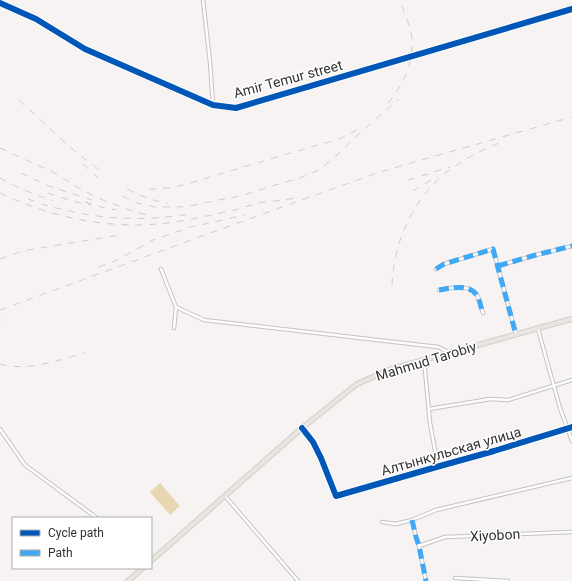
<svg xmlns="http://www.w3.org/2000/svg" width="572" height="581" font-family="Roboto,sans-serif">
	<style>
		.green { fill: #e8d5b1 }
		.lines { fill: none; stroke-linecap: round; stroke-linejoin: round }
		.minor-casing { stroke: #c5c2c2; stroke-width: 4.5 }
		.tertiary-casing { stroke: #c5c2c2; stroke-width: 5.5 }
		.primary-casing { stroke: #cfcecd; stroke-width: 6 }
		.minor { stroke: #fefdfd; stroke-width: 2.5 }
		.tertiary { stroke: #fefdfd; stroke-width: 3.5 }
		.primary { stroke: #ebe5df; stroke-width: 4 }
		.rail { stroke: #cdcdcd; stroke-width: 1; stroke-dasharray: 7 7; stroke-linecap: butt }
		.quiet { stroke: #3fa9f5; stroke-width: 5; stroke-dasharray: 10 5; stroke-linecap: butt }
		.cycleway-casing { stroke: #fff; stroke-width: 8 }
		.cycleway { stroke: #0057b8; stroke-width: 6 }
		.labels { text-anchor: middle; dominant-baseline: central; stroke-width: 3; stroke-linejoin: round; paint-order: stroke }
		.street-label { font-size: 14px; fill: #333130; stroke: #fff }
	</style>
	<rect width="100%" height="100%" fill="#f7f3f2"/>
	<path class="green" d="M160,483L180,506L170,515L150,492Z"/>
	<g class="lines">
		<g class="minor-casing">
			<path id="minor" d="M203,0L210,62L213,105
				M498,266L532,256L572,246
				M161,269L176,307L204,320L438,347L448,352
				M436,269L444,264L493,249L516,334
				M439,290C451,288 471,283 478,297C480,302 481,308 483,313
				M174,328L176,307
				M538,329L560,408L572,441
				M424,360L430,423L438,466
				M429,409L490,399L508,400L572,380
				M302,428L313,442L321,458L336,496L440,466L494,451L572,427
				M0,429L25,465L97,518
				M225,496L298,581
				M412,520L416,537L419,546L426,581
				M382,522L396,524L412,520L436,510L572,478
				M419,546L445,537L572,532
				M455,578L508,581"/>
		</g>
		<g class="tertiary-casing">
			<path id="tertiary" d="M0,3L36,19L85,49L213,105L236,108L572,9"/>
		</g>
		<g class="primary-casing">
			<path id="primary" d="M151,561L302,428L357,384L391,369L572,319
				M128,581L143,568"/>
		</g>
		<use href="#minor" class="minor"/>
		<use href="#tertiary" class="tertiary"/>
		<use href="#primary" class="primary"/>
		<path class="rail" d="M19,100L72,149L102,172
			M388,103C403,86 414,62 412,38C410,25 404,12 400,0
			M0,148L53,172L82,190L105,201L138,213L149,215
			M83,164L98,178
			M21,173L49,186L92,200
			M0,178L19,188L53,201
			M408,180L450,167
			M127,189C140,196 153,201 168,203
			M149,189C176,190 202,179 227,172C264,161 300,150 336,140L348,135L360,128
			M413,191L438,176
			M0,193C54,219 116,231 175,222C195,219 215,214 235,210C243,208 250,205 258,203C270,201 283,201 295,198
			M48,193L76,202L91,205
			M123,196L131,201L141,204L154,207H180L196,205L208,202L240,196L302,177L319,170L334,158L362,131L399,99
			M28,199C39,203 50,207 61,209C103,220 147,221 190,214
			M85,202L101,207L116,210
			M0,259L22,251L120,235
			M99,267L117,260L153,240L191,227L245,215
			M392,285C393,245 412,201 443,175C460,161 481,150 502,142
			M0,310L224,228L374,174L404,165L572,117
			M0,320H1
			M0,364C28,372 58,360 85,353"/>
		<path class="quiet" d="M498,266L532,256L572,246
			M436,269L444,264L493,249L516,335
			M439,290C451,288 471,283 478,297C480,302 481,308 483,313
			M412,520L416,537L419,546L426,581"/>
		<g class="cycleway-casing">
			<path id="cycleway" d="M0,3L36,19L85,49L213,105L236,108L572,9
				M302,428L313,442L321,458L336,496L440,466L494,451L572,427"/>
		</g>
		<use href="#cycleway" class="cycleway"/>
	</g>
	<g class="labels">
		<g class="street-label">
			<text transform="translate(288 79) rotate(-15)">Amir Temur street</text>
			<text transform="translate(426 361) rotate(-17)">Mahmud Tarobiy</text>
			<text transform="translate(451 451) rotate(-16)">Алтынкульская улица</text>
			<text transform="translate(495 535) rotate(-3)">Xiyobon</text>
		</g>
	</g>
	<rect x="12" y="517" width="140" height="52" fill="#ffffff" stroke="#adadac"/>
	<rect x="20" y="530" width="20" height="6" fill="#0057b8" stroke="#adadac"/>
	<text x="48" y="537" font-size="12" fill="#333130">Cycle path</text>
	<rect x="20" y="550" width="20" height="6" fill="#3fa9f5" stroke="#adadac"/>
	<text x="48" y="557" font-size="12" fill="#333130">Path</text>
</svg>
